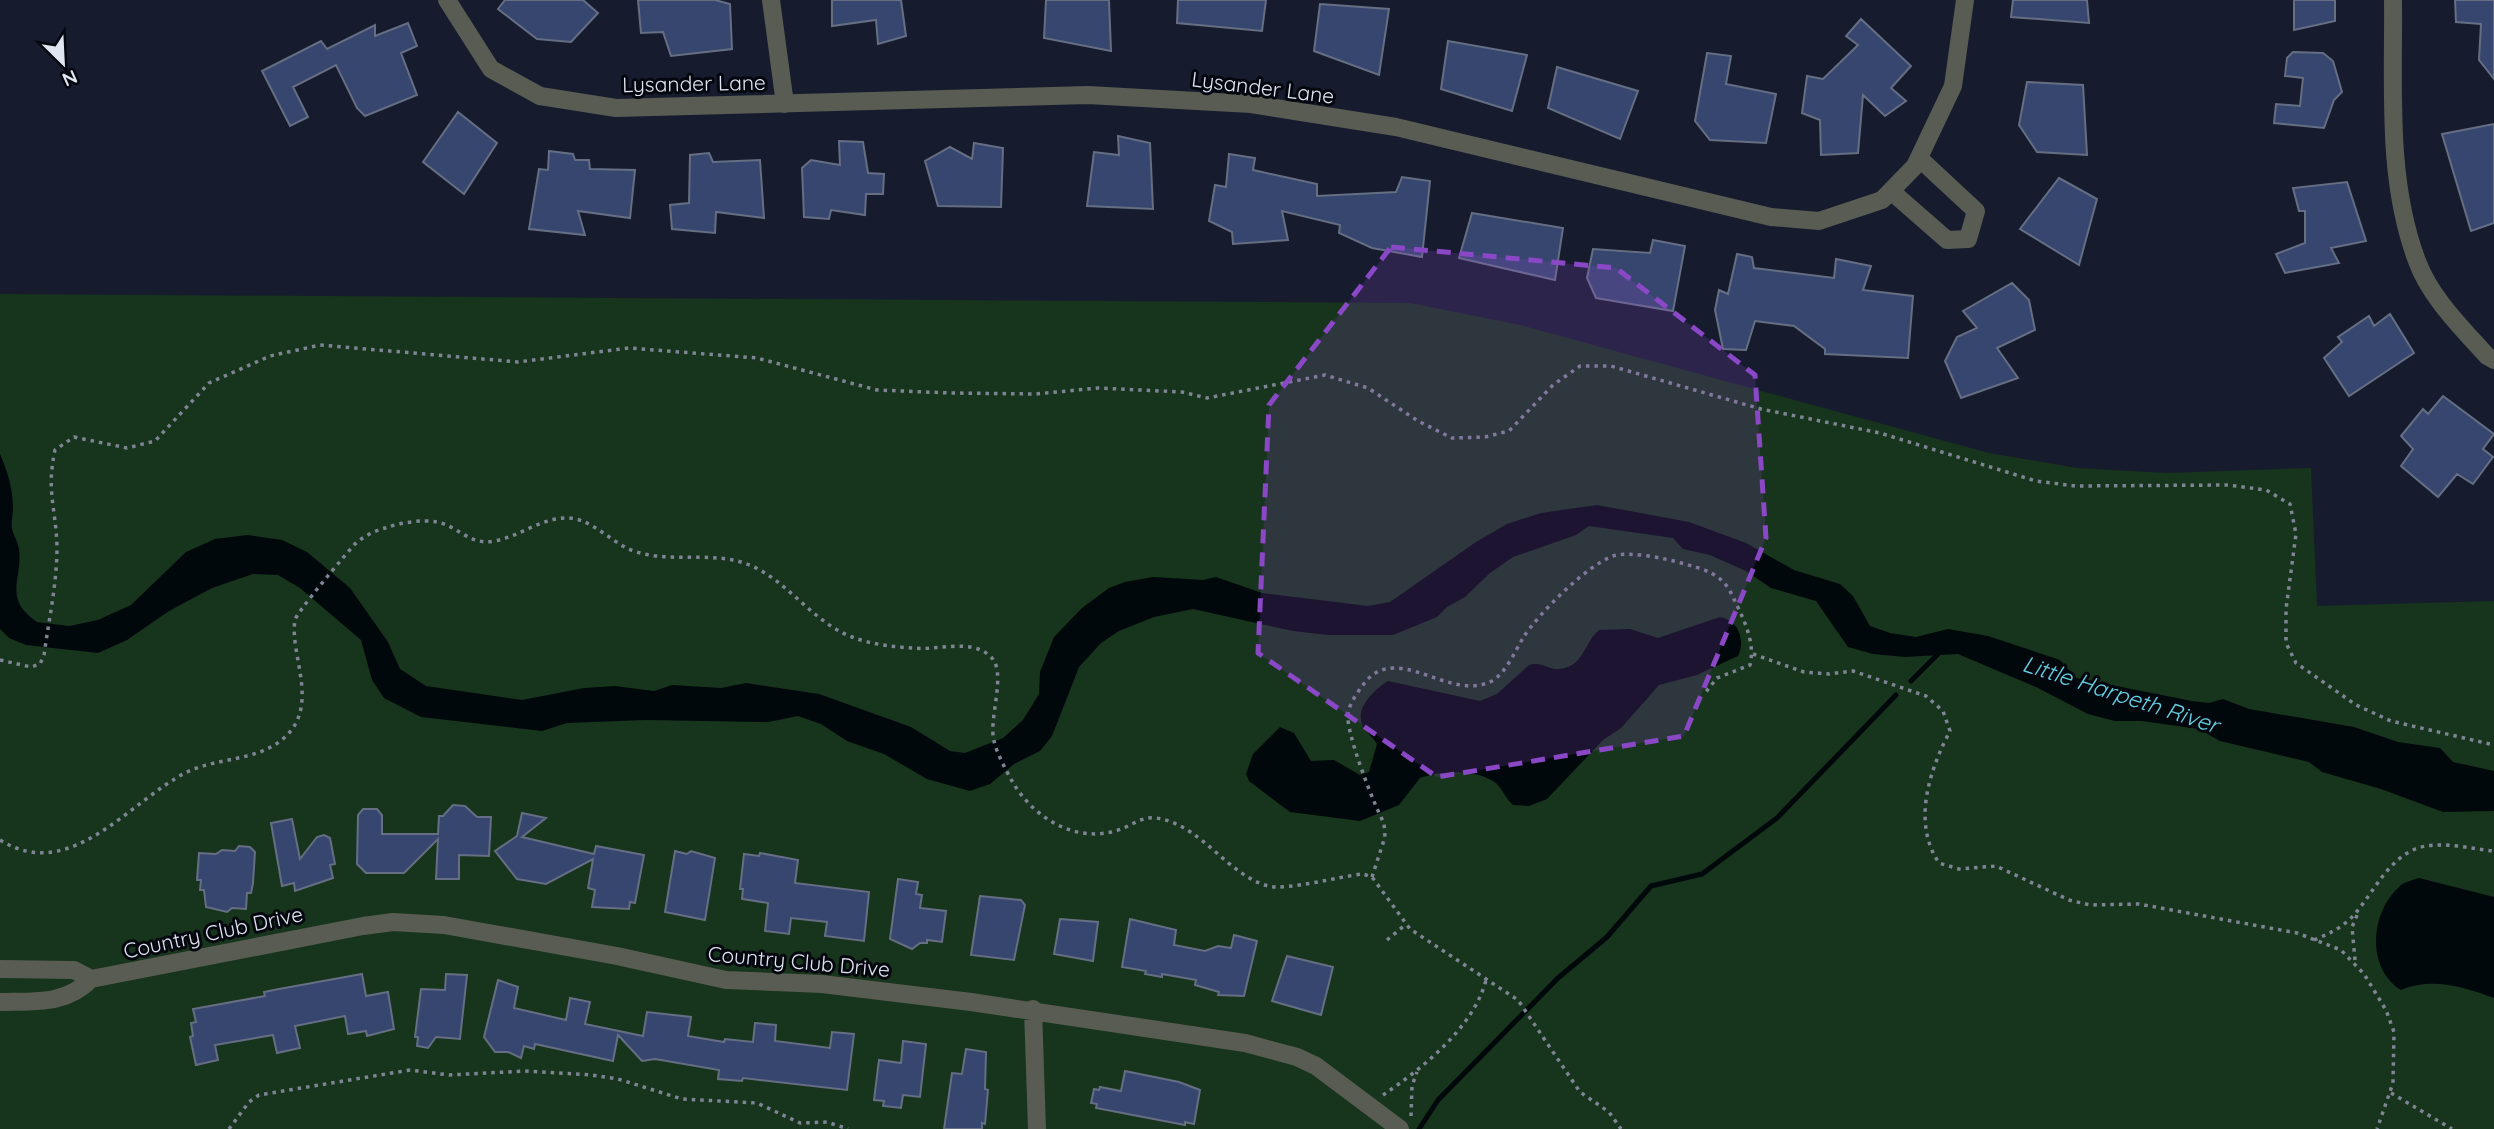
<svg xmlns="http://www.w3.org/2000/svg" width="2494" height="1129" font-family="Quicksand,sans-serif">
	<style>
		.green { fill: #17341c }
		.water { fill: #00080b }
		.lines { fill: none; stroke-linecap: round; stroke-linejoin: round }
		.stream { stroke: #00080b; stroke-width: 5 }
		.building { fill: #37466f; stroke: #656e83; stroke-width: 2 }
		.path { stroke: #7f8594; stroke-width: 3.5; stroke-dasharray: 3.5 5; stroke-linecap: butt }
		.minor { stroke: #595c52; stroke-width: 18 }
		.marked { fill: #8a48c7; fill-opacity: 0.2; stroke: #8a48c7; stroke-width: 5; stroke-dasharray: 14 9; stroke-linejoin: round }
		.labels { text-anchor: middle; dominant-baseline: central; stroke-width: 6; stroke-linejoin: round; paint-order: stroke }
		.street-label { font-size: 21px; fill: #e0e5f2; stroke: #05070f }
		.water-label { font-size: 23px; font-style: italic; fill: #64d1e1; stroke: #05070f }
	</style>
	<rect width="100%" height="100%" fill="#161c2e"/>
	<path class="green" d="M0,294L1410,303L1520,325L1989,453L2077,468L2166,473L2311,468L2317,606L2494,601V1129H0Z"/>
	<path class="water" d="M0,454C7,470 13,489 13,507C13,514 11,521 12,528C13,535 18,542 19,549C23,579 2,598 37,622L69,626L98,620L131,605L186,552L215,539L248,535L282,540L307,552L350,588L388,642L400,669L426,686L522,700L584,688L615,686L654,691L672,685L721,688L746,683L819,694L911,727L950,751L965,753L1003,738L1023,720L1039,694L1040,672L1054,637L1082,608L1109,588L1125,582L1153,577L1203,580L1216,577L1262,593L1368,606L1390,602L1476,542L1507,524L1541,513L1597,505L1689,522L1746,543L1794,570L1840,584L1853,596L1870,626L1890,633L1916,637L1948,629L1988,636L2060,660L2076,678L2192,701L2209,703L2223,699L2249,709L2354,727L2398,742L2440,748L2453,762L2494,771V811L2443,812L2381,789L2322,772L2309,762L2220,741L2199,729L2142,721H2115L2088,714L2036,687L1958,654L1905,657L1873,654L1848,647L1816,601L1771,588L1746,571L1710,555L1683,549L1673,538L1589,526L1576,535L1513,557L1490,573L1465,597L1447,607L1437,617L1393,635H1328L1293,631L1193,609L1154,617L1119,631L1101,643L1079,667L1052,736L1040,751L1014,764L990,784L970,791L927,779L884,754L847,741L821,724L798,716L768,722L645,720L567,723L542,731L421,717L384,698L372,680L361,640L300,588L278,575L253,574L212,588L169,611L127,640L98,653L26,645L9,638L0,629Z
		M1720,617C1738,620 1746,640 1738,656L1697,675L1659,685L1621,728L1603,740L1547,799L1529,806L1513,805C1506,799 1503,790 1496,783C1479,769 1440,770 1420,778L1399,805L1360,821L1290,812L1249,781L1246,774L1253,754L1280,727L1294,733L1311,761L1334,760L1360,775L1369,772L1377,744C1373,737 1367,733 1363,726C1354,708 1374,690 1388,681L1480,701L1497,694L1529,665C1541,661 1547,669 1558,669C1584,668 1584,642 1599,630L1630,629L1658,638Z
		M2419,878L2494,897V998C2463,987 2432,977 2401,990C2366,968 2370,913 2399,887C2403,882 2413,880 2419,878Z"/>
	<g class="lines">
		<path class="stream" d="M1911,681L1941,651
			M1419,1129L1438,1100L1558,978L1607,937L1651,886L1702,874L1777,818L1896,695"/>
	</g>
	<path class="building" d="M505,0H583L598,13L571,42L537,39L498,9Z
		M638,0H715L730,4L732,49L671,56L663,32L641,33Z
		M832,0H901L906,36L878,44L876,20L832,26Z
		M1046,0H1109L1111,51L1044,38Z
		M1178,0H1266L1262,31L1177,23Z
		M2013,0H2087L2089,23L2011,17Z
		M2294,0H2335V21L2294,30Z
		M2455,0H2494V79L2479,60L2481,24L2456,22Z
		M1320,4L1389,9L1379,75L1314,51Z
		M1861,19L1911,66L1891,88L1906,101L1885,116L1863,95L1858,153L1821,155L1820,120L1802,113L1807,76L1823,79L1858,45L1846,36Z
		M408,23L417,46L401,53L417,95L365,116L357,108L336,65L293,87L308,117L290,126L262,71L321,41L327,49L375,25V36Z
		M1448,41L1527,55L1512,111L1441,89Z
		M2293,52L2323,53L2333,61L2342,92L2334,100L2324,128L2274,123L2276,104L2300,106L2303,78L2285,76L2287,58Z
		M1707,53L1731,56L1726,84L1776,94L1766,143L1710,140L1695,121Z
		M1557,67L1638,91L1620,139L1548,108Z
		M2027,82L2083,85L2087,155L2037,152L2019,125Z
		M458,112L497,143L464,194L423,162Z
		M2494,124V223L2471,231L2442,134Z
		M1118,136L1150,143L1153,209L1087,206L1094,152L1119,155Z
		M839,141L863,142L868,173L884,174L883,194H866L865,215L831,210L829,219L804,217L802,168L811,160L840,165Z
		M974,143L1003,148L1001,207L938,206L925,161L950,147L972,159Z
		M549,151L573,154L575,160H589L590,169L635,170L630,218L578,211L585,235L529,229L539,169L548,170Z
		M709,153L713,162L760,160L764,218L716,212L715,233L672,229L670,205L689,203L690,155Z
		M1229,154L1255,158L1253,170L1317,184V196L1396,192L1402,177L1430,181L1422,257L1372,248L1339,233L1340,225L1282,211L1288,240L1233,244L1232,232L1209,221L1215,185L1226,187Z
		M2059,178L2097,199L2079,265L2020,229Z
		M2347,182L2366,241L2331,248L2339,263L2285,273L2276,254L2305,243V211H2299L2293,188Z
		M1472,213L1563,228L1555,280L1459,258Z
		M1653,240L1685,246L1673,311L1596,298L1587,278L1593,249L1650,253Z
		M1737,254L1752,257L1754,268L1834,278L1836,259L1871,266L1863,290L1913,296L1908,358L1825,354V349L1794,326L1755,321L1746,350L1723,349L1715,310L1719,290L1728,294Z
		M2012,283L2029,300L2035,330L1997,348L2018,378L1961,398L1945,361L1957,337L1977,328L1963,311Z
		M2390,314L2414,353L2349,396L2324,358L2342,342L2338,337L2369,316L2374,326Z
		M2443,396L2494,434L2483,449L2493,457L2473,484L2457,474L2438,497L2401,466L2413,449L2401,436L2423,409L2428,414Z
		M453,805L465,806L477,817H491L489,856L459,855V879H436L438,839L404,873H366L357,864L358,815L363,809H377L382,815V834H438L439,816H443Z
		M522,813L546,818L522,837L594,854L596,846L644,855L635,903L630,902L629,909L592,907L595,890L588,888L593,859L546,884L517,879L495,851L517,836Z
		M292,819L300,859L317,837L324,835L330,838L335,864L330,865L333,878L295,891L294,883L282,886L271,823Z
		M239,846L250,847L255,852L253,883L251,893H247L246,909L232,908L227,912L206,907L204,890H200L201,880H197L199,853L216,854L222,850L235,851Z
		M675,851L687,854L691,851L715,858L705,920L665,912Z
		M760,853L798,860L795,883L869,892L864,941L825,936L827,922L791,918L789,934L765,931L768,903L742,899L743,889H740L744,854L759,856Z
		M898,879L918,882L916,894L922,895L920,908L946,911L942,942L927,940V943H920L912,949L890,939Z
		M980,896L1021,900L1025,905L1014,960L971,955Z
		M1060,919L1098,922L1093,961L1054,954Z
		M1130,919L1176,930L1174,945L1205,951L1218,946L1231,948L1234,935L1257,941L1244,996L1218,995L1219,992L1195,985L1196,980L1162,974V977L1145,974L1146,971L1122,967Z
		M1287,956L1333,967L1321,1015L1272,1001Z
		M362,974L366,996L388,992L394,1029L367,1036L366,1031L348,1034L345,1016L295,1026L300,1048L277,1053L273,1035L215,1045L218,1060L196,1065L190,1037L193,1036L191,1023L196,1022L193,1009L265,996L264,992L279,989Z
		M446,974L467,975L460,1039L436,1037L428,1048L417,1046L418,1037H415L421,989L445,990Z
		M498,980L518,987L514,1008L566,1020L570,998L590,1002L585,1024L643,1036L647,1012L691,1017L688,1036L724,1042L725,1039L753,1042L755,1023L776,1025L775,1041L830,1048L832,1032L854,1034L847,1090L743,1078L742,1081L718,1079L719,1070L655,1059L642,1061L618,1035L613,1061L535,1044L534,1049L524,1046L521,1058L508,1052H495L484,1037Z
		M903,1041L926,1044L920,1097L903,1095L901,1108L883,1106L884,1101L874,1100L879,1060L901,1063Z
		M966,1049L986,1052L985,1089L988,1090L985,1124L982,1123V1129H944L952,1073L962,1074Z
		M1125,1071L1179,1082L1200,1090L1194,1124L1185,1122V1125L1096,1108L1097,1104L1091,1103L1094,1089L1099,1090L1100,1087L1121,1091Z"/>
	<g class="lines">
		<path class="path" d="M1753,654L1804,672L1829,674L1853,671L1926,696L1943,711L1950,731C1929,771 1912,823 1939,863L1959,869L1996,866L2069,900L2090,905L2139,904L2297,933L2341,950L2364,974L2386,1010L2394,1032L2393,1083L2377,1129
			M0,660L31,667L40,664L44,655C49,619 57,583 57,547C56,508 46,491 55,450L74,437L127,448L155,441L209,383L270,356L320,345L518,362L629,348L757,358L877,390L951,393L1036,394L1098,388L1182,392L1207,398L1325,375L1368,388L1418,421L1452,438L1485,437L1509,431L1553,385L1580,366H1611L1761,409L1880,433L2036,481L2075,486L2228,485L2266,490L2290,504L2296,534L2286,609V643L2296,663L2356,705L2391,721L2494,745
			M0,840C70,884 129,802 185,773C216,757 257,762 284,738C321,705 289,655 295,620C296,613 346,554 354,545C362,537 374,531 385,528C399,523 422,519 437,522C458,526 470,546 494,541C519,537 542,517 569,518C591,519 610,541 631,550C667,564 708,551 744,563C786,577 810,621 852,637C870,644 893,647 913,648C936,651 970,638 990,656C1008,671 988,718 994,741C997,754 1006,770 1012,781C1032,816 1073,843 1115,831C1129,828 1140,816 1156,818C1201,824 1227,875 1268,886C1286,891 1341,876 1363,874L1372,877L1410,929L1518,1000L1580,1092L1609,1112L1621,1129
			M1372,877L1385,837L1384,823C1374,805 1345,731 1348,713C1350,703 1357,693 1363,685C1370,675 1380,668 1394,668C1426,668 1459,697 1492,681C1506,673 1515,651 1523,638C1538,614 1586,566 1613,556C1629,551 1664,558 1681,563C1703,569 1722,573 1732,595C1742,616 1756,641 1750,665L1717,678L1705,693
			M1387,940L1405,925
			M2314,940C2328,934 2340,929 2351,918C2372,896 2385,863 2413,850C2436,839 2470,849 2494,851
			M2355,960L2352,927L2358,913
			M2391,1093L2452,1129
			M1383,1095C1423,1068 1474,1027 1486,980
			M1411,1116L1412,1086L1417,1072
			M229,1129L249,1102L259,1095L410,1070L449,1075L525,1071L591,1075L618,1079L682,1099L757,1103L800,1123L827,1122L848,1129"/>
		<path class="minor" d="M447,0L491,69L540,96L616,108L1088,95L1251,104L1396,127L1771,217L1819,221L1882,200L1915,166L1953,86L1965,0
			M771,0L785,104
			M2393,0C2394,86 2386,179 2417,261C2430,297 2462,328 2487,356L2494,360
			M1891,191L1947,240L1968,239L1976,211L1919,158
			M0,969L74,970L91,979C66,1005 34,1001 0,1002
			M91,979L363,926L393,922L444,925L617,956L726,980L822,984L971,1002L1245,1043L1297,1057L1316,1066L1400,1129
			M1033,1009L1037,1129"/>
	</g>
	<path class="marked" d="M1391,247L1616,268L1755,375L1766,538L1684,736L1437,777L1258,653L1269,405Z"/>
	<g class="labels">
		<g class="street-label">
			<text transform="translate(694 83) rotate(-1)">Lysander Lane</text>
			<text transform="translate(1263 87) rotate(7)">Lysander Lane</text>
			<text transform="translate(213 932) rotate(-12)">Country Club Drive</text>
			<text transform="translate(799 961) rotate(5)">Country Club Drive</text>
		</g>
		<g class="water-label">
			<text transform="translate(2121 694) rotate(18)">Little Harpeth River</text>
		</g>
	</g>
	<g transform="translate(63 63) rotate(156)" stroke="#05070f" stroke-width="5" paint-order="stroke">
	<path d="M0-5L12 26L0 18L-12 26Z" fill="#e0e5f2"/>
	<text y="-10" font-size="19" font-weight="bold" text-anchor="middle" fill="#e0e5f2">N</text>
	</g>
</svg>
